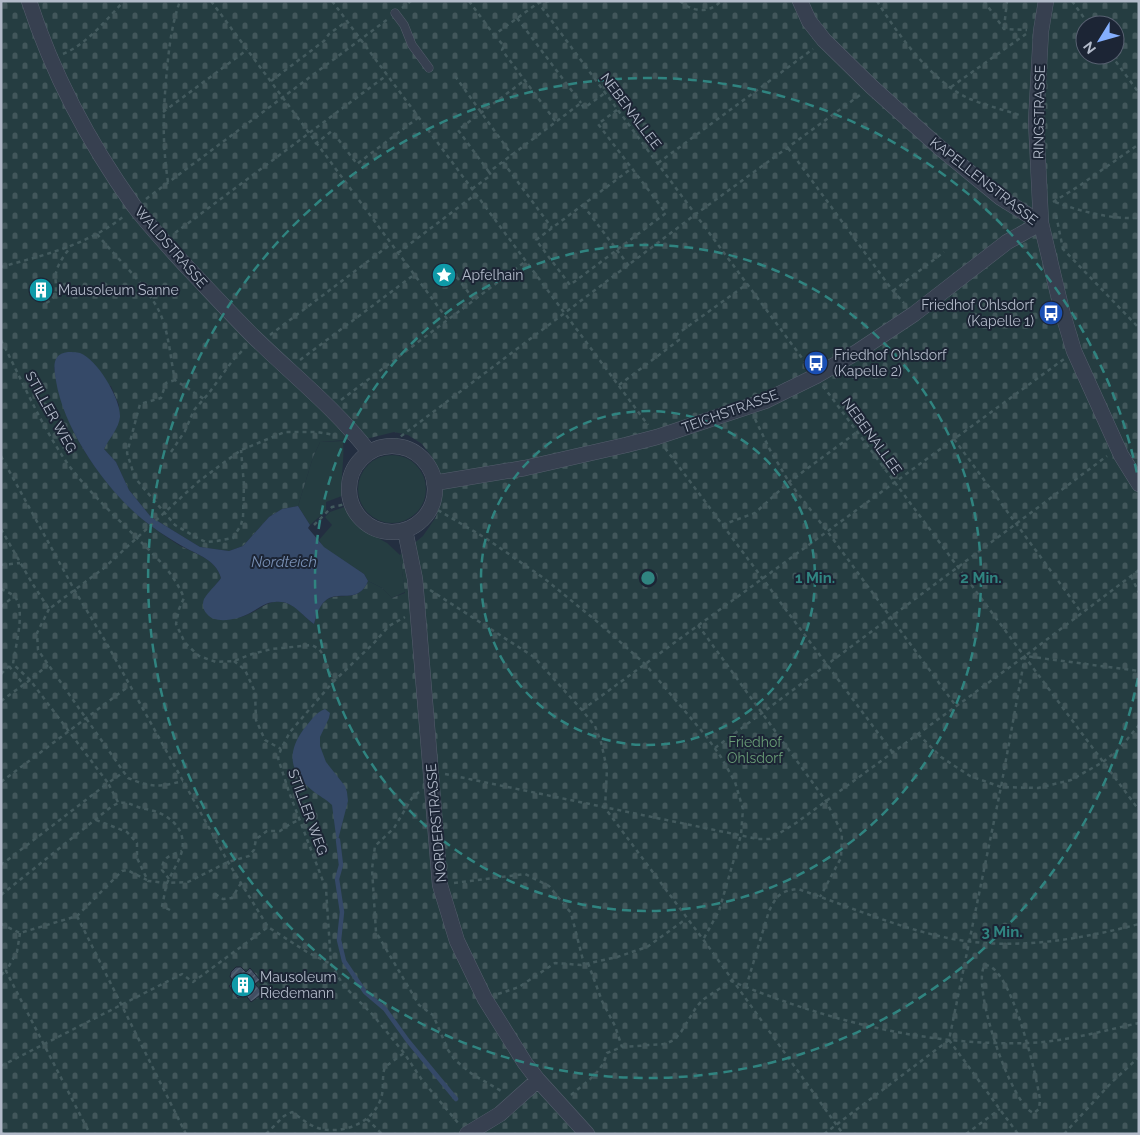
<svg xmlns="http://www.w3.org/2000/svg" width="1140" height="1135" font-family="Raleway,sans-serif">
	<style>
		.grass { fill: #253d41 }
		.cemetery { fill: url(#cemetery-stones); fill-rule: evenodd }
		.water { fill: #354968 }
		.lines { fill: none; stroke-linecap: round; stroke-linejoin: round }
		.stream { stroke: #354968; stroke-width: 4.5 }
		.building { fill: url(#building-hatch); stroke: #1e2737 }
		.lane-casing { stroke: #555e6d; stroke-width: 9 }
		.street-casing { stroke: #555e6d; stroke-width: 16 }
		.path { stroke: #435a5e; stroke-width: 2.5; stroke-dasharray: 4 4; stroke-linecap: butt }
		.lane { stroke: #374050; stroke-width: 8 }
		.street { stroke: #374050; stroke-width: 15 }
		.ring { fill: none; stroke: #308480; stroke-width: 2.5; stroke-dasharray: 9 6 }
		.labels { text-anchor: middle; dominant-baseline: central; stroke-width: 4; stroke-linejoin: round; paint-order: stroke }
		.street-label { font-size: 14px; fill: #b3bbca; stroke: #1c2535 }
		.poi-label { font-size: 14px; fill: #b3bbca; stroke: #1c2535; text-anchor: start }
		.park-label { font-size: 14px; fill: #699d76; stroke: #1c2535 }
		.water-label { font-size: 15px; font-style: italic; fill: #7990b4; stroke: #1c2535 }
		.centre { fill: #308480; stroke: #1c2535; stroke-width: 2.5 }
		.ring-label { font-size: 15px; text-anchor: middle; font-weight: bold; fill: #308480; stroke: #1c2535; stroke-width: 4; stroke-linejoin: round; paint-order: stroke }
	</style>
	<defs>
		<pattern id="cemetery-stones" width="16" height="16" patternUnits="userSpaceOnUse" patternTransform="scale(1.25)"><rect width="16" height="16" fill="#253d41"/><path d="M2 7V4a2 2 0 0 1 4 0v3zM10 15v-3a2 2 0 0 1 4 0v3z" fill="#42575b"/></pattern>
		<pattern id="building-hatch" width="6" height="6" patternUnits="userSpaceOnUse" patternTransform="scale(1.25)"><rect width="6" height="6" fill="#414e62"/><path d="M-1 1l2-2M0 6l6-6M5 7l2-2" fill="none" stroke="#5a6677"/></pattern>
	</defs>
	<rect width="100%" height="100%" fill="#232e40"/>
	<path class="grass" d="M343,441C345,460 340,478 342,496L326,502V511L310,525L298,506L313,457L320,442Z
		M358 489a34 34 0 1 1 68 0a34 34 0 1 1-68 0Z
		M344,507L357,526L387,543L400,555L405,592L392,598L382,588L368,581L364,574L323,547L319,540L332,525L325,517L330,512Z"/>
	<path class="cemetery" d="M1,1H1139V1134H1ZM1085,25H1115V55H1085ZM54,367L111,386L119,405L108,440L104,449L116,462L129,490L151,517L200,547L229,551L243,546L269,517L282,509L298,506L313,457L320,442L370,438L394,432L408,435L422,444L432,457L439,471L440,502L436,517L423,536L400,555L405,593L392,598L382,588L368,581C358,606 336,589 324,602C319,607 316,617 314,624C306,619 301,611 293,606C273,595 265,607 249,614C243,617 236,618 230,619L205,598L221,578C216,558 192,553 177,544C165,536 153,528 142,519C135,513 128,505 121,497C84,458 63,422 54,367Z"/>
	<path class="water" d="M68,352C72,352 77,352 80,353C97,359 121,399 120,417C119,428 109,439 104,449L116,462L129,490L151,517L200,547L229,551L243,546L269,517L282,509L298,506L310,525L308,528L324,547L364,574L368,581C358,606 337,588 324,602C319,607 316,617 314,624C301,615 293,600 275,602C265,602 258,609 250,613C240,619 215,625 207,614C203,610 202,604 204,599C208,592 216,585 221,578C216,558 192,553 177,543C165,536 153,528 142,519C105,488 64,430 56,381C54,368 51,354 68,352Z
		M325,709L330,713L329,718L320,737V746L326,762L345,786L347,792L348,801L338,840L336,836L332,805C326,799 319,796 313,791C290,773 286,754 303,730C309,723 316,712 325,709Z"/>
	<g class="lines">
		<path class="stream" d="M338,840L341,865L337,879L342,912L339,940L344,961L365,992L385,1009L408,1041L456,1099"/>
	</g>
	<path class="building" d="M44,283L48,294L37,297L34,286Z
		M236,967H241L246,972L250,968L260,980L255,984L263,993L251,1002L244,993L238,998L229,986L234,982L230,977L231,972Z"/>
	<g class="lines">
		<g class="lane-casing">
			<path id="lane" d="M395,13L404,25L412,45L429,68"/>
		</g>
		<g class="street-casing">
			<path id="street" d="M29,1C53,75 89,143 134,206C150,227 168,246 186,266C209,290 231,314 254,337C293,375 336,409 369,452
				M800,1L809,21L824,40L872,87L940,148L1001,198L1041,223
				M1046,1L1041,31L1036,121L1041,223L1062,311L1074,351L1121,455L1139,484
				M349 489a43 43 0 1 1 86 0a43 43 0 1 1-86 0Z
				M434,483L525,468L626,445L657,437L765,401L816,376L857,352L914,314L1007,242L1041,223
				M405,530L415,579L440,885L457,941L485,999L525,1063L538,1080L587,1134
				M467,1134L500,1114L538,1080"/>
		</g>
		<path class="path" d="M211,1L448,320
			M332,1L648,425
			M469,1L494,35L538,3L549,1
			M537,1L808,366
			M680,1C692,12 709,14 721,1
			M877,1C898,35 933,83 970,99C987,106 1005,110 1022,116
			M984,1L1004,29L1027,30
			M1072,1L1089,25
			M1138,1L1139,3
			M402,8L411,1
			M517,18L581,103
			M1004,28L1007,1
			M494,35L504,46L502,50L556,122
			M63,54C87,44 106,20 124,1
			M1111,55L1139,93
			M455,76L512,155
			M271,81L324,41L329,34L347,21
			M951,87L1026,34
			M617,110L598,124L666,213L570,285L536,240L632,168
			M163,112L247,50
			M315,144L332,131L357,164L419,117
			M788,148L893,291L904,303
			M503,162L552,228
			M658,163L813,49
			M489,172L458,130L525,80
			M168,182C162,142 163,110 167,70C169,47 172,23 180,1
			M472,189L491,175L489,172L581,103L584,108L605,93
			M146,199L388,19
			M1053,202L1079,186L1139,144
			M1055,202C1083,212 1109,219 1139,218
			M583,205L629,266
			M1056,215L1063,249
			M175,233L387,75
			M97,234C117,259 143,281 158,309C169,330 170,357 175,380L204,399
			M1062,248L1139,328
			M398,253L476,194
			M447,264L474,300
			M1,267C44,255 88,245 124,216
			M893,291L944,252
			M46,303C63,295 52,283 57,269C60,261 65,254 70,248
			M270,335L391,244
			M1,340C23,382 42,428 70,467C90,493 115,516 138,539C156,557 174,573 184,598L179,609L176,624L185,643L199,656L216,662L234,661L252,654L272,649L312,645L319,649L324,656L333,682L290,732L281,749L278,758L289,792L326,889L331,964L343,985L373,1015L404,1053L422,1080L459,1124
			M300,360L415,274
			M175,380L166,383L161,398L140,404L127,453L135,478L175,525L199,539L206,542L217,541L233,538L241,525L243,517L244,485L241,450
			M619,385L679,340L676,335L747,284
			M823,386L1139,810
			M341,400L526,261
			M755,419L770,450L789,482L827,531L956,706
			M954,439L1081,612
			M388,446L696,214L860,95
			M665,448L893,753
			M171,452L185,431L194,410L209,393L233,360L245,348
			M1,456L75,591L107,644L228,862L268,927L307,952L331,964
			M431,506L487,539L545,579L600,624L645,664L706,736L721,757L735,782L743,809L741,835L719,911L703,940
			M314,525L332,507L351,503
			M722,525L755,513L789,482L857,432
			M1,529L32,583L49,609L104,568L199,481L241,450L285,432H317L335,435
			M1,565L20,563
			M1131,576L1139,593
			M1,589C6,591 12,594 15,597C26,610 15,648 13,664L30,680L48,665
			M430,590L534,657L582,710L595,726L601,742L607,769L605,808L708,946L843,1134
			M1,607L14,596
			M49,609L37,633L38,650L128,778C152,788 159,787 183,781
			M698,625L826,801L842,833L841,858L820,897
			M234,661L245,670L255,692L256,720L265,740L281,749
			M9,666L23,684
			M1,674L9,666
			M333,682L373,644L389,626L405,617
			M1,701L30,680L108,783L1,865
			M582,710L1064,359
			M918,734L941,757L970,776L1001,787L1038,788L1071,780L1103,762L1120,748L1139,725
			M715,748L1107,456
			M445,774L758,839H770L796,823L1025,656L1139,570
			M1,782L129,686
			M419,792L412,798L394,828L375,846L372,869L376,932L419,1005L433,1015L448,1050L455,1060L472,1074L503,1092
			M118,802L108,783L124,772
			M96,820L127,832L137,843V858L148,881L167,883L188,882L228,862L249,856L254,850L256,839L267,831H280L290,824L299,820
			M169,879L162,870C162,857 171,855 182,851
			M454,883L525,874L549,886L571,913L584,964
			M215,894L223,899L232,898L241,883
			M1,895L111,807C126,797 131,807 146,809C167,813 187,827 182,851C179,862 172,872 167,883C165,890 164,898 162,906L170,910
			M77,916L186,1134
			M1,924L20,933L77,916L122,871L127,870L147,880
			M20,933L17,952L6,971L90,1134
			M588,963L602,1001L615,1026L622,1047
			M985,965C1011,965 1037,1077 1040,1100L1039,1109L1034,1113C1012,1108 970,983 985,965Z
			M1,975L6,971
			M746,987L769,911C777,895 780,891 798,889C845,905 891,925 939,936C1005,952 1074,941 1139,924
			M498,994L519,987L555,963L581,965L617,957L647,947L686,919
			M949,1040L1018,1134
			M1,1066L182,974L193,982L268,927
			M571,1095C586,1082 602,1073 607,1053L622,1047L665,1044L674,1040L681,1032L697,1006L704,999L731,981C825,1020 925,1046 1027,1043C1064,1042 1102,1031 1139,1023
			M367,1119L382,1134
			M1,1132L4,1134
			M266,1134L284,1116L292,1112C301,1118 308,1125 318,1128C341,1135 371,1124 380,1101C385,1090 381,1078 385,1067L404,1053
			M824,1134L949,1040L1001,787L1025,656L1139,671
			M966,1134L1000,1109
			M1064,1134L1111,1083L1139,1057"/>
		<use href="#lane" class="lane"/>
		<use href="#street" class="street"/>
	</g>
	<g class="ring">
		<circle cx="648" cy="578" r="167"/>
		<circle cx="648" cy="578" r="333"/>
		<path d="M1138 678A500 500 0 1 1 1138 478"/>
	</g>
	<defs>
		<g id="sight-disc" transform="scale(1.25)"><circle r="9.5" fill="#0f9aa8" stroke="#1c2535"/><path d="M0-6L1.8-2.2L6-1.7L2.9 1.2L3.7 5.4L0 3.3L-3.7 5.4L-2.9 1.2L-6-1.7L-1.8-2.2Z" fill="#fff"/></g>
		<g id="building-disc" transform="scale(1.25)"><circle r="9.5" fill="#0f9aa8" stroke="#1c2535"/><path d="M-4-6H4V6H1V3H-1V6H-4ZM-2.5-4.3h1.7v1.8h-1.7ZM.8-4.3h1.7v1.8H.8ZM-2.5-1h1.7V.8h-1.7ZM.8-1h1.7V.8H.8Z" fill="#fff"/></g>
		<g id="bus-disc" transform="scale(1.25)"><circle r="9.5" fill="#1a4fb4" stroke="#1c2535"/><path d="M-5-6H5V4H4V6H2V4H-2V6H-4V4H-5ZM-3.5-4V0h7V-4ZM-3.5 1.2v1.5H-2V1.2ZM2 1.2v1.5H3.5V1.2Z" fill="#fff"/></g>
	</defs>
	<g fill-rule="evenodd">
		<use href="#sight-disc" x="444" y="275"/>
		<use href="#building-disc" x="41" y="290"/>
		<use href="#bus-disc" x="1051" y="313"/>
		<use href="#bus-disc" x="816" y="363"/>
		<use href="#building-disc" x="243" y="985"/>
	</g>
	<g class="labels">
		<g class="street-label">
			<text transform="translate(631 111) rotate(53)">NEBENALLEE</text>
			<text transform="translate(1039 112) rotate(-89)">RINGSTRASSE</text>
			<text transform="translate(984 181) rotate(38)">KAPELLENSTRASSE</text>
			<text transform="translate(171 247) rotate(49)">WALDSTRASSE</text>
			<text transform="translate(730 411) rotate(-20)">TEICHSTRASSE</text>
			<text transform="translate(51 412) rotate(61)">STILLER WEG</text>
			<text transform="translate(872 436) rotate(54)">NEBENALLEE</text>
			<text transform="translate(308 812) rotate(70)">STILLER WEG</text>
			<text transform="translate(436 823) rotate(-95)">NORDERSTRASSE</text>
		</g>
		<g class="poi-label">
			<text x="462" y="275">Apfelhain</text>
			<text x="58" y="290">Mausoleum Sanne</text>
			<text x="1034" y="305" text-anchor="end">Friedhof Ohlsdorf<tspan x="1034" dy="16">(Kapelle 1)</tspan></text>
			<text x="834" y="355">Friedhof Ohlsdorf<tspan x="834" dy="16">(Kapelle 2)</tspan></text>
			<text x="260" y="977">Mausoleum<tspan x="260" dy="16">Riedemann</tspan></text>
		</g>
		<g class="park-label">
			<text x="755" y="742">Friedhof<tspan x="755" dy="16">Ohlsdorf</tspan></text>
		</g>
		<g class="water-label">
			<text x="284" y="562">Nordteich</text>
		</g>
	</g>
	<circle cx="648" cy="578" r="8" class="centre"/>
	<g class="ring-label">
		<text x="815" y="583">1 Min.</text>
		<text x="981" y="583">2 Min.</text>
		<text x="1002" y="937">3 Min.</text>
	</g>
	<rect width="1140" height="1135" fill="none" stroke="#b3bbca" stroke-width="5"/>
	<g transform="translate(1100 40) rotate(233)"><circle r="24" fill="#1c2535" stroke="#586171"/>
	<path d="M0-4L9 19L0 12L-9 19Z" fill="#84affe"/>
	<text y="-8" font-size="14" font-weight="bold" text-anchor="middle" fill="#b3bbca">N</text>
	</g>
</svg>
